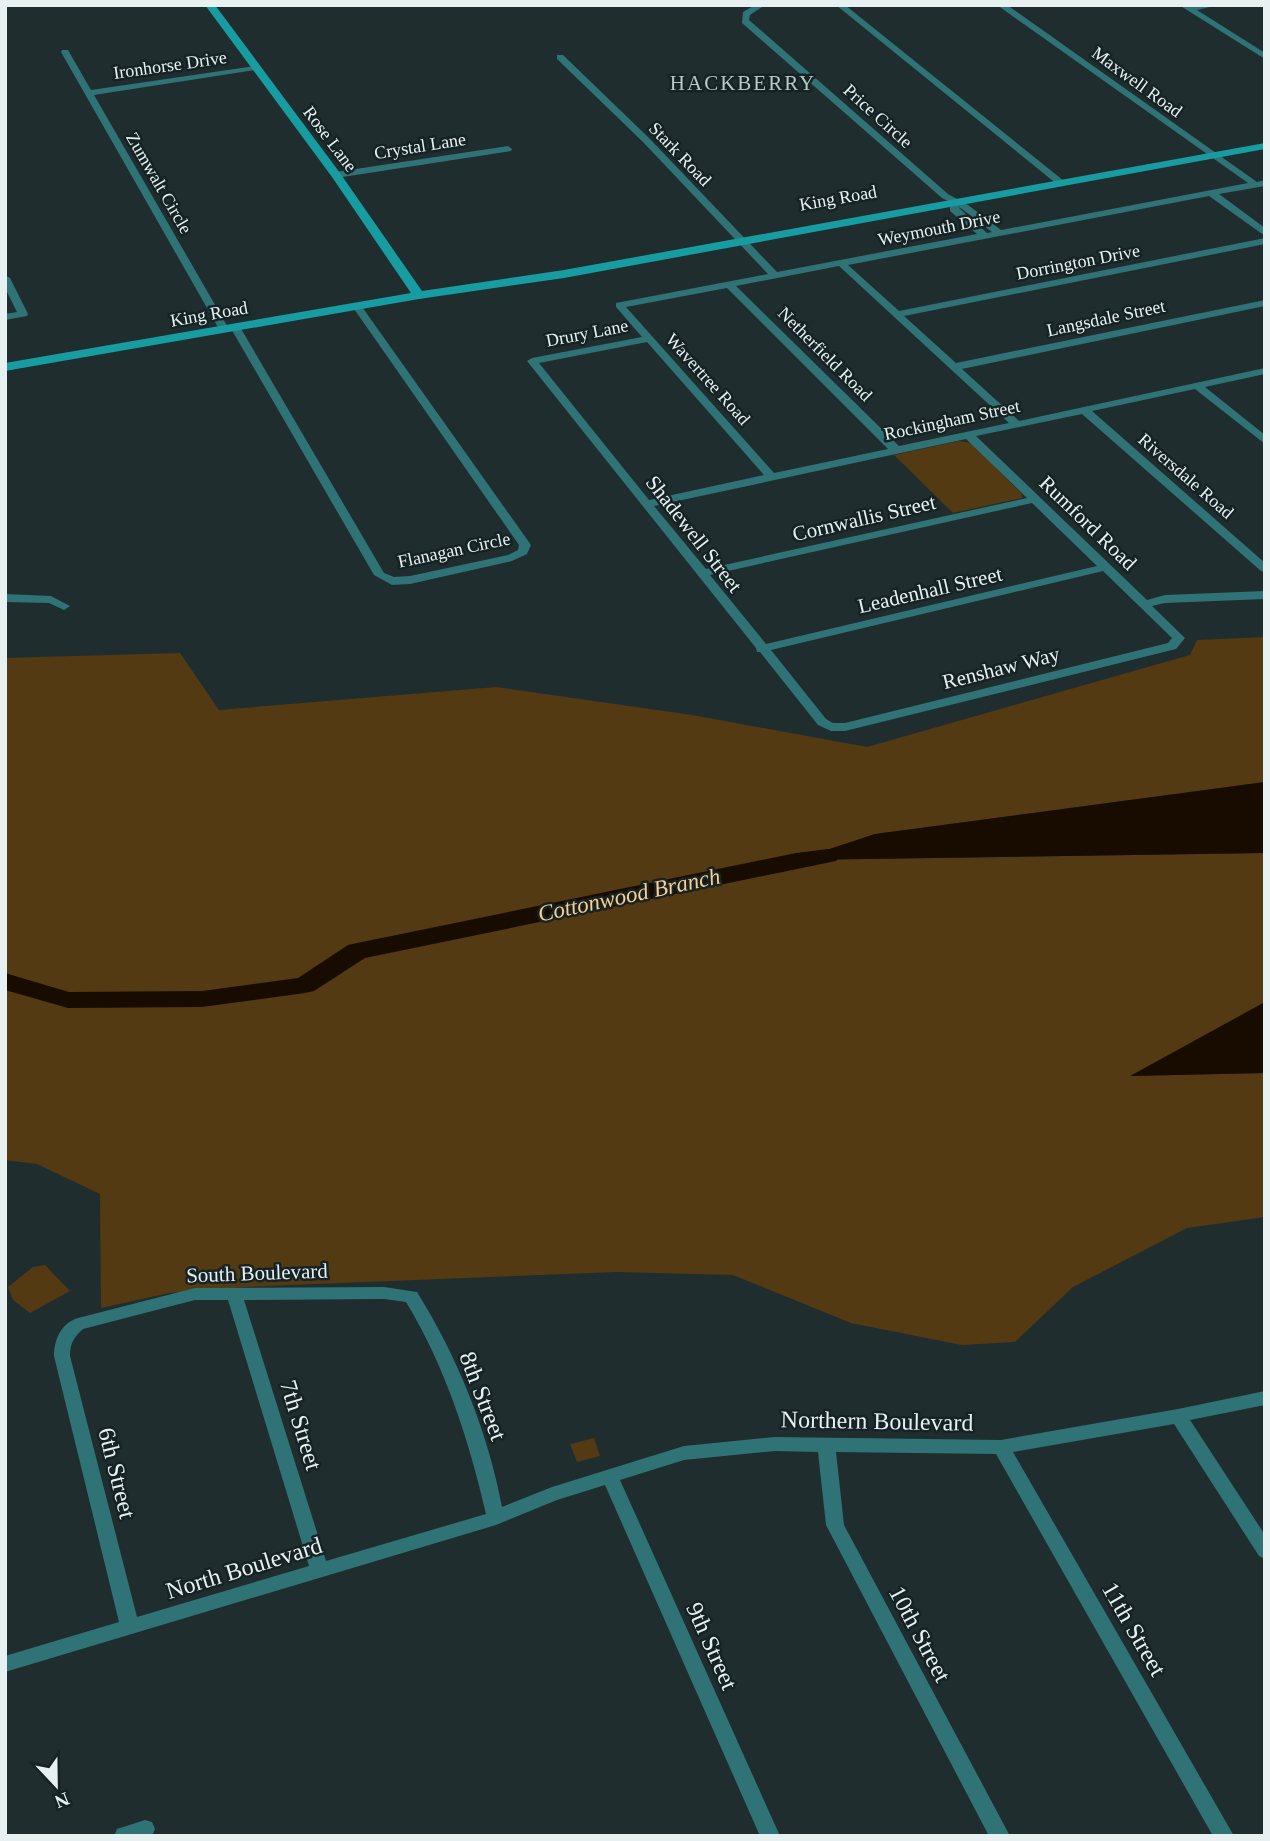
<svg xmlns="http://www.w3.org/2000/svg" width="1270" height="1841" font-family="'Times New Roman',serif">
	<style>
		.green { fill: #543a13 }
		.water { fill: #180c00 }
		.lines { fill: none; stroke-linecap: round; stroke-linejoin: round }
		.river { fill: #180c00; fill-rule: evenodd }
		.street { fill: #2f7376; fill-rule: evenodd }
		.secondary { fill: #179ca1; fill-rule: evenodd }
		.labels { text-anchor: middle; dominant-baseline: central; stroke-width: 5; stroke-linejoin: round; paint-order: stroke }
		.far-street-label { font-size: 18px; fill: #e8f1f1; stroke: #162324 }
		.far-quarter-label { font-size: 21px; letter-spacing: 2px; fill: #b7c8c9; stroke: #162324 }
		.street-label { font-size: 21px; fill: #e8f1f1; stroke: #162324 }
		.water-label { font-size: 23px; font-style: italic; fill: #fecd8e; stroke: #162324 }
		.near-street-label { font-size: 24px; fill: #e8f1f1; stroke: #162324 }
	</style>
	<rect width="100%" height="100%" fill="#1f2d2e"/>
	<path class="green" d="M959,441L971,443L1022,494V498L953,513L894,455Z
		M1265,637V782L875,834L799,860L1265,853V1002L1132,1076L1265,1073V1217L1187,1228L1073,1287L1015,1342L962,1345L851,1323L733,1275L616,1272L244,1287L169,1293L101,1308L100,1194L37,1164L5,1160V658L180,653L219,710L496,687L692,715L867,747L1190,655L1197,640Z
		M45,1265L70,1291L30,1313L13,1300L8,1287L33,1267Z
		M594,1438L600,1456L577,1462L570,1444Z"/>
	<path class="water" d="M1265,782V853L796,860L875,834Z
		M1265,1002V1073L1130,1076Z"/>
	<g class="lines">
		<path class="river" d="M828,849L836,851L840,856L836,861L365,958L314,991L305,993L202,1007L68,1008L5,990V973L69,992L202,991L298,978L348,945L357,943L796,853Z"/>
		<path class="street" d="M755,5H765L750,15L749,20L948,194L968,205L1001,230L1248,183L997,5H1007L1257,182L1265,180V186L1219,194L1265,228V236L1209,196L848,265L899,311L1265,238V244L904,316L956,363L1265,300V306L962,369L1019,421L1265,368V374L1205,387L1265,435V444L1195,389L1092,411L1265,563V572L1261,571L1082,414L976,436L1147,600L1165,595L1265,591V599L1165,603L1152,606L1185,638L1176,649L845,731H831L818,725L760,652H757L756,648L527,361L532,358L642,337L616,307V303L768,274L643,142L557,59V55H563L649,138L777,272L977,234L950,211V202L942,198L742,23L743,12ZM958,207L962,209L992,232L987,233ZM839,266L1009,423L899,446L736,286ZM727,288L888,449L774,473L626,307ZM647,342L764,475L649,500L539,363ZM966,439L1027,498L706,569L654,506ZM1032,503L1097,566L766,644L710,575ZM1103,571L1172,638L1168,643L845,723H833L826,719L771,650Z
			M836,5H845L1064,181V185H1058Z
			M1179,5H1218L1197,10L1265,53V59Z
			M62,50H68L91,90L255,66L259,68L255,70L94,95L229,329L228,331L219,329L61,52Z
			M508,146L512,149L511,151L336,178L331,175L336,172Z
			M5,275L10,278L28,314L27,316L5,320V314L17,312L5,288Z
			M357,303L360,304L531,545L527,554L512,561L410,584L392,585L374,575L230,327L231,325L240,327L384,573L394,577L410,576L508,555L518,550L519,545L352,306Z
			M5,594L51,596L70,606L64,610L49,603L5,602Z
			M384,1287L417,1292C457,1356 488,1432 502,1507L552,1487L684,1446L775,1437L1001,1440L1178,1409L1265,1391V1405L1190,1420L1265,1535V1559L1259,1556L1174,1424L1013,1452L1234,1836H1213L996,1454L836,1452L844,1525L1010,1836H989L826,1525L818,1452L775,1451L684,1460L620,1480L780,1836H760L605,1485L557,1500L496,1525L5,1672V1656L119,1622L54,1356C54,1340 61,1323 78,1318L195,1288ZM384,1299L406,1302C445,1366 469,1440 486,1514L326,1561L244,1300ZM195,1300H228L309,1566L137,1617L70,1356C70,1343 74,1337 83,1329Z
			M145,1820L152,1822L155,1829L152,1836H114L117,1829Z"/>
		<path class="secondary" d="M205,5H215L340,173L422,291L564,270L1265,143V149L564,278L419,299L5,371V363L411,293L332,177Z"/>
	</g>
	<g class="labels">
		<g class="far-street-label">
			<text transform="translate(170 65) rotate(-8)">Ironhorse Drive</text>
			<text transform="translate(1137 82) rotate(36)">Maxwell Road</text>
			<text transform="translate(878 116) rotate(42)">Price Circle</text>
			<text transform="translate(330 139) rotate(53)">Rose Lane</text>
			<text transform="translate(420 146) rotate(-9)">Crystal Lane</text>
			<text transform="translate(680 154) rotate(46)">Stark Road</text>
			<text transform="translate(159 183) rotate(60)">Zumwalt Circle</text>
			<text transform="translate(838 198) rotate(-10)">King Road</text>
			<text transform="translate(939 228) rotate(-11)">Weymouth Drive</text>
			<text transform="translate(1078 262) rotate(-11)">Dorrington Drive</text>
			<text transform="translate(209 314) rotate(-10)">King Road</text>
			<text transform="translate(1106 318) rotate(-12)">Langsdale Street</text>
			<text transform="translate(587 333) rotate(-11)">Drury Lane</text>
			<text transform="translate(825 354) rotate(45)">Netherfield Road</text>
			<text transform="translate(708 379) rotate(48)">Wavertree Road</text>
			<text transform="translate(952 420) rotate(-12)">Rockingham Street</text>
			<text transform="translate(1186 476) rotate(41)">Riversdale Road</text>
			<text transform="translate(454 550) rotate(-12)">Flanagan Circle</text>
		</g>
		<g class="far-quarter-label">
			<text x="743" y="83">HACKBERRY</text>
		</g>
		<g class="street-label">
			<text transform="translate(864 518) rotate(-13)">Cornwallis Street</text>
			<text transform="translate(1088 523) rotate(44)">Rumford Road</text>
			<text transform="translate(694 534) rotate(52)">Shadewell Street</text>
			<text transform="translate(930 590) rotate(-13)">Leadenhall Street</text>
			<text transform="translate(1001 668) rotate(-14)">Renshaw Way</text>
			<text transform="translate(257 1273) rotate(-2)">South Boulevard</text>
		</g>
		<g class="water-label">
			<text transform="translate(629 895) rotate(-12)">Cottonwood Branch</text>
		</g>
		<g class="near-street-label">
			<text transform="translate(483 1396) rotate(69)">8th Street</text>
			<text transform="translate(877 1421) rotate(1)">Northern Boulevard</text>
			<text transform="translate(301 1425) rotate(73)">7th Street</text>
			<text transform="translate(117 1473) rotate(76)">6th Street</text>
			<text transform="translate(244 1568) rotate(-17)">North Boulevard</text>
			<text transform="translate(1134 1629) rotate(60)">11th Street</text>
			<text transform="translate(920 1634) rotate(62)">10th Street</text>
			<text transform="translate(712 1646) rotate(66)">9th Street</text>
		</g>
	</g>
	<rect width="1270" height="1841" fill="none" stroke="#e8f1f1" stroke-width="14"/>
	<g transform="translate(56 1785) rotate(158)" stroke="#162324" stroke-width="5" paint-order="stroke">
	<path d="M0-5L12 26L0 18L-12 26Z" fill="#e8f1f1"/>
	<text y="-10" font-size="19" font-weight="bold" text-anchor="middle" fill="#e8f1f1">N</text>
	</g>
</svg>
